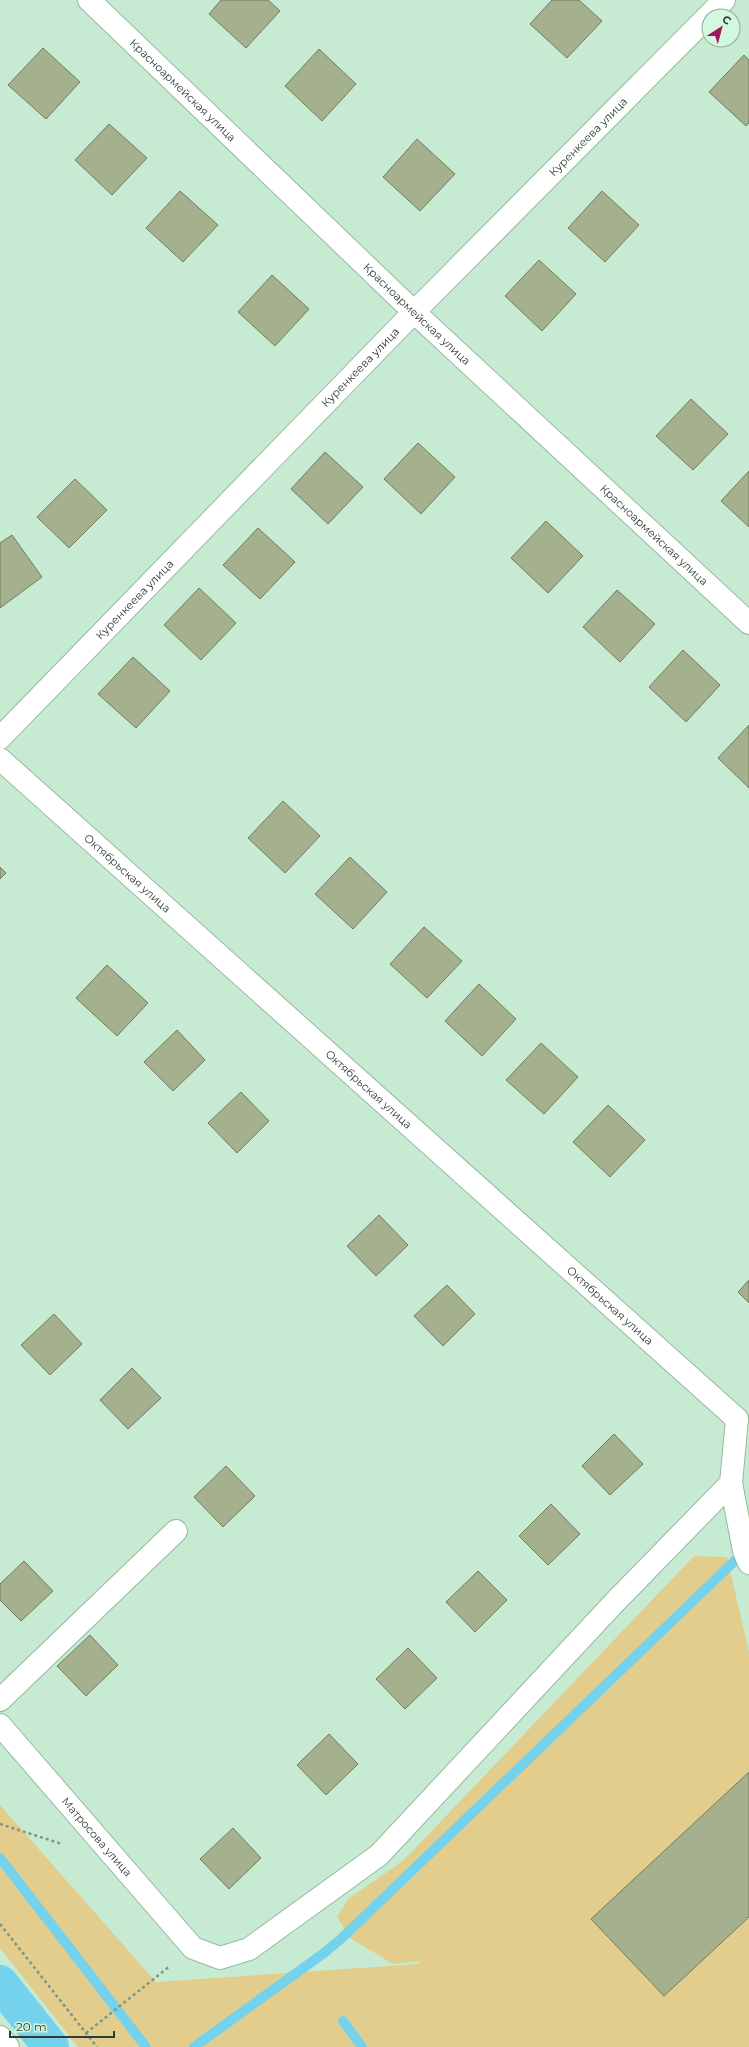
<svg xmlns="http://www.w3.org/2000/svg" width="749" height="2047" font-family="Montserrat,sans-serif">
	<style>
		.green { fill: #e3cd8d }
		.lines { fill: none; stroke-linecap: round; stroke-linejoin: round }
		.stream { stroke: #75d2ed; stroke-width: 10 }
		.canal { stroke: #75d2ed; stroke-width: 36 }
		.building { fill: #a5b08e; stroke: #727c5c }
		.minor-casing { stroke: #96b8a0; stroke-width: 24 }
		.path { stroke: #7d9685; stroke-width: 2.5; stroke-dasharray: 3 3; stroke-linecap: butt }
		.minor { stroke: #fff; stroke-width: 22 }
		.labels { text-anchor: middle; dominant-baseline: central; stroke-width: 4; stroke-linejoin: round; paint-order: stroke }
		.street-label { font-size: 11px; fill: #2d3b32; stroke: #d4f8df }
	</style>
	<rect width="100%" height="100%" fill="#c7ebd2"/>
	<path class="green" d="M694,1556L727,1557L749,1652V2047H78L0,1948V1805L156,1982L418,1964L421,1961L393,1964L350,1938L337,1917L348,1899L404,1860Z"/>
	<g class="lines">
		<path class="stream" d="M0,1858L146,2047
			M343,2021L362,2047
			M194,2047L324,1953L343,1937L745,1551"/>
		<path class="canal" d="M0,1983L51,2047"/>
	</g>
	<path class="building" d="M221,0H268L280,11L246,48L209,14Z
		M552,0H579L602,21L567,58L530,24Z
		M43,48L80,82L46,119L8,85Z
		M319,49L356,84L322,121L285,86Z
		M744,55L749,60V123L746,126L709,92Z
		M109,124L147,158L112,195L75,160Z
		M417,139L455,174L420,211L383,177Z
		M180,191L218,225L183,262L146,228Z
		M602,191L639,225L605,262L568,228Z
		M539,260L576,294L542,331L505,296Z
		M272,275L309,309L275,346L238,312Z
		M691,399L728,434L693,470L656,436Z
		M418,443L455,477L421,514L384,479Z
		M325,452L363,487L328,524L291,489Z
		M749,471V527L721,501Z
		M75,479L107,510L69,548L37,517Z
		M546,521L583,556L548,593L511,558Z
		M258,528L295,562L260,599L223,565Z
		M12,535L42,577L0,608V543Z
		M199,588L236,623L201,660L164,625Z
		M617,590L655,624L620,662L583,627Z
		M683,650L720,685L686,722L649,687Z
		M133,657L170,691L136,728L98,694Z
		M749,725V788L718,758Z
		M283,801L320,836L285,873L248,838Z
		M350,857L387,892L353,929L315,894Z
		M0,867L6,873L0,879Z
		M424,927L462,961L427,998L390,964Z
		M107,965L148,1003L117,1036L76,998Z
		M479,984L516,1019L482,1056L445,1021Z
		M177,1030L205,1060L173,1091L144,1062Z
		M541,1043L578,1077L544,1114L506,1080Z
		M241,1092L269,1121L237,1153L208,1123Z
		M608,1105L645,1140L610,1177L573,1142Z
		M379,1215L408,1245L376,1276L347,1246Z
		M749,1280V1303L738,1292Z
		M447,1285L475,1314L443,1346L414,1316Z
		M54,1314L82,1344L50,1375L21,1345Z
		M132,1368L161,1398L128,1429L100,1400Z
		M614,1434L643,1464L610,1495L582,1466Z
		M226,1466L255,1496L223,1527L194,1497Z
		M551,1504L580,1534L548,1565L519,1536Z
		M24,1561L53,1591L21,1621L0,1600V1584Z
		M478,1571L507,1600L475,1632L446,1602Z
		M90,1635L118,1665L86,1696L57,1666Z
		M408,1648L437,1678L405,1709L376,1679Z
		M329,1734L358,1764L326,1795L297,1765Z
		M749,1772V1917L664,1996L591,1919Z
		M233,1828L261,1858L229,1889L200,1859Z"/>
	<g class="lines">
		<g class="minor-casing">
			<g id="minor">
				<path id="s1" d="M89,0L414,312L749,623"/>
				<path id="s2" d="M0,738L414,312L724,0"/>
				<path id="s3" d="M0,759L737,1419"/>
				<path d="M731,1483L744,1551L749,1563"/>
				<path d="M0,1700L176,1531"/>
				<path id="s4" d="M0,1725L193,1948L220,1958L249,1949L379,1855L614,1603L731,1483L737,1419"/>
				<path d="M0,2037L8,2047"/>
			</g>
		</g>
		<path class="path" d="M0,1824L62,1844
			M0,1924L97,2047
			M86,2033L170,1966"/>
		<use href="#minor" class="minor"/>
	</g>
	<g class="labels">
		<g class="street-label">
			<text stroke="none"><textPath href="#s1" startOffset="130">Красноармейская улица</textPath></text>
			<text stroke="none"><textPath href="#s2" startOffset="841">Куренкеева улица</textPath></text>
			<text stroke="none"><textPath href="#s1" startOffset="454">Красноармейская улица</textPath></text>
			<text stroke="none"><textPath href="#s2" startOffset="517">Куренкеева улица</textPath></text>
			<text stroke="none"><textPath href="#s1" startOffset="778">Красноармейская улица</textPath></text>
			<text stroke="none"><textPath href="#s2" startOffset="193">Куренкеева улица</textPath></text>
			<text stroke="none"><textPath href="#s3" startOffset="171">Октябрьская улица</textPath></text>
			<text stroke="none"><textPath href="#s3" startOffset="495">Октябрьская улица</textPath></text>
			<text stroke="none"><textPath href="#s3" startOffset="819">Октябрьская улица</textPath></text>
			<text stroke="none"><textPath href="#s4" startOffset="148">Матросова улица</textPath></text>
		</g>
	</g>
	<g transform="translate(721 28) rotate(36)"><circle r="19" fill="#d4f8df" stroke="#91ac9a"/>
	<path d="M0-3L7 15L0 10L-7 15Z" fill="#a01560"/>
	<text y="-6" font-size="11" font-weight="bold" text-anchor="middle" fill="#2d3b32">С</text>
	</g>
	<path d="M10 2031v6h104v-6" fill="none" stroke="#2d3b32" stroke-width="2"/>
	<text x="16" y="2031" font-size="12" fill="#2d3b32" stroke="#d4f8df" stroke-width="3" paint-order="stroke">20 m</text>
</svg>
